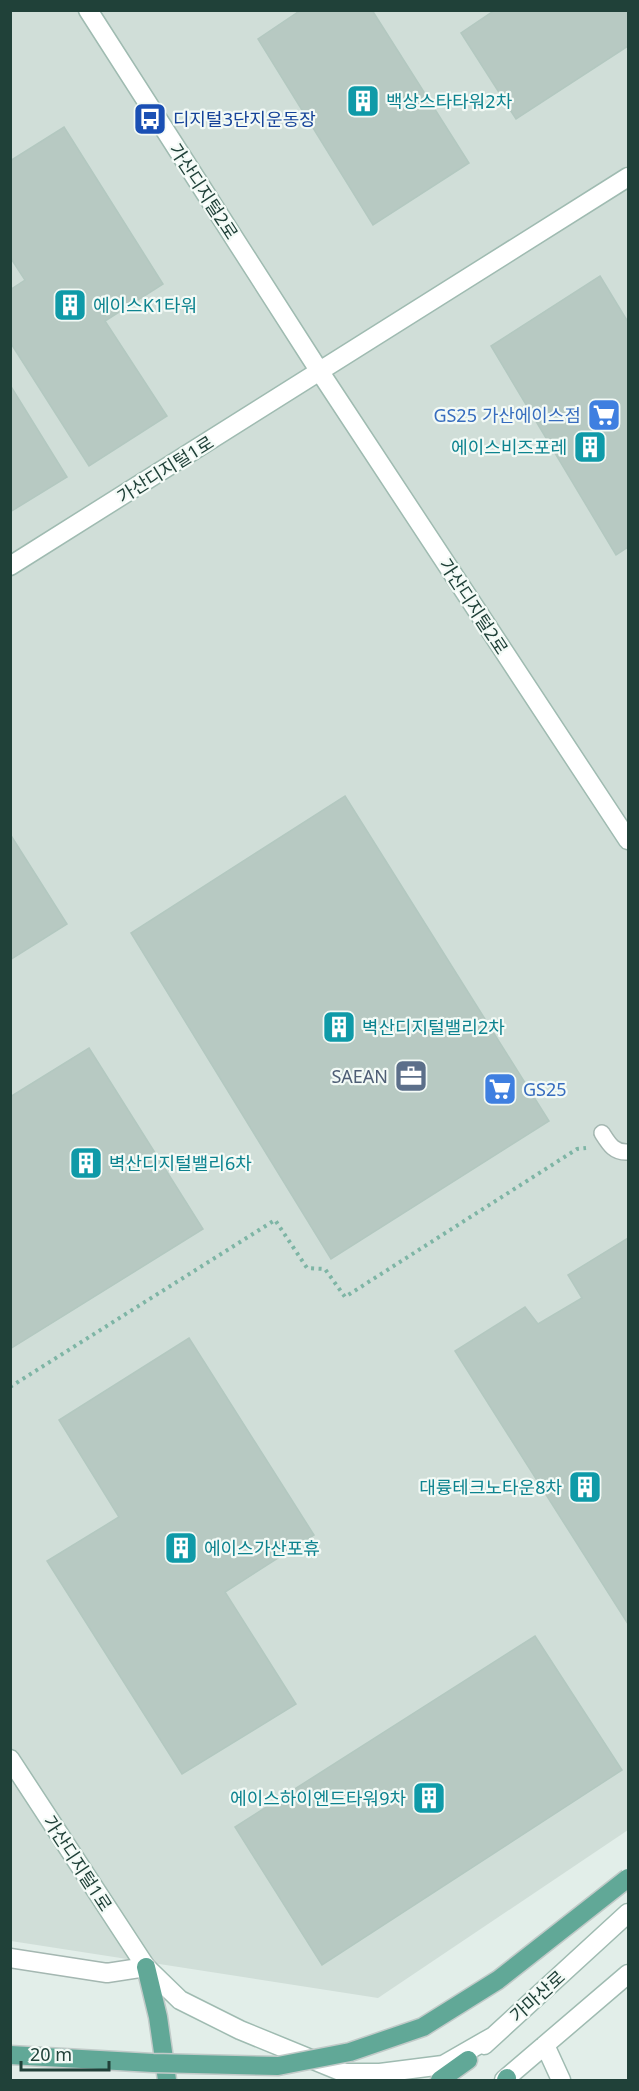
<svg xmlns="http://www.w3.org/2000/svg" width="639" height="2091" font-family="'Noto Sans','Noto Sans KR',sans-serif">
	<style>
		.built { fill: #d0ded8 }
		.building { fill: #b7c9c2; stroke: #b3c8c0; stroke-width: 1.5 }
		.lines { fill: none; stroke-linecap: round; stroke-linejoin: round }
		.lane-casing { stroke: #a4b7b1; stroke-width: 18 }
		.street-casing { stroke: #a4b7b1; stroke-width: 21 }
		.secondary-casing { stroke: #9fbbb1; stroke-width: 21 }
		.primary-casing { stroke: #c1cac8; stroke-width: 21 }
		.path { stroke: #7eb5a5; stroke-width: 4; stroke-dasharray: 3 4.5; stroke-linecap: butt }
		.lane { stroke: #fff; stroke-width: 15 }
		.street { stroke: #fff; stroke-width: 18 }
		.secondary { stroke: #fff; stroke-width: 18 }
		.primary { stroke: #61a897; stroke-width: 18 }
		.primary-bridge-casing { stroke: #c1cac8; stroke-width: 21; stroke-linecap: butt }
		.primary-bridge { stroke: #61a897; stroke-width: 18 }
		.labels { text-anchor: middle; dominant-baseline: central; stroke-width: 4.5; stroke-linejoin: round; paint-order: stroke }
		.culture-label { font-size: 18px; fill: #0d838f; stroke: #f3faf6; text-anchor: start }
		.transit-label { font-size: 18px; fill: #164399; stroke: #f3faf6; text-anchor: start }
		.street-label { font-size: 18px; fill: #204139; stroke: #f3faf6 }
		.shop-label { font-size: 18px; fill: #366cbe; stroke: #f3faf6; text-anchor: end }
		.service-label { font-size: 18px; fill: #4e5e75; stroke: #f3faf6; text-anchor: end }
	</style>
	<rect width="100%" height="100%" fill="#e2eee9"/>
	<path class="built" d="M10,11H628V1830L378,1998L11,1941Z"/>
	<path class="building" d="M301,10H372L469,163L373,225L258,39Z
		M495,10H628V46L516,119L461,33Z
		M64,127L163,284L105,321L167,416L89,466L10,342V290L25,280L10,257V161Z
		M600,276L628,322V547L616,555L491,346Z
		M10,385L67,477L10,512Z
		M345,796L549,1121L331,1259L131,933Z
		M10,834L67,924L10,960Z
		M89,1048L203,1229L10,1349V1097Z
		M628,1238V1624L455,1351L525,1307L538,1324L582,1298L568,1275Z
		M189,1338L314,1535L225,1592L296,1704L182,1774L47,1561L119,1517L59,1420Z
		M535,1636L622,1770L322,1965L235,1827Z"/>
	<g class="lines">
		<g class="lane-casing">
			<path id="lane" d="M602,1133C609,1144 614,1153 628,1152"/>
		</g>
		<g class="street-casing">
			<path id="street" d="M10,1958L107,1973L146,1967"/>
		</g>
		<g class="secondary-casing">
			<path id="secondary" d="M88,10L320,372L628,840
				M10,566L628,177
				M10,1759L146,1967L180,2000L240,2030L345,2073H380L443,2065L492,2037
				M484,2045L628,1913
				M545,2045L561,2080
				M504,2080L628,1974"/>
		</g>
		<g class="primary-casing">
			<path id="primary" d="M146,1967L158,2017L167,2080
				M440,2080L468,2060
				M506,2080L507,2078"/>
		</g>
		<path class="path" d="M10,1387L275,1220L307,1268L325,1269L345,1297L577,1149L586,1148"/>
		<use href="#lane" class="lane"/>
		<use href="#street" class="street"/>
		<use href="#secondary" class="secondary"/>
		<use href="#primary" class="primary"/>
		<g class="primary-bridge-casing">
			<path id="primary-bridge" d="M10,2055L153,2063L278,2066L350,2052L423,2027L498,1980L628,1878"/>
		</g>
		<use href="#primary-bridge" class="primary-bridge"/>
	</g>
	<defs>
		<g id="building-square" transform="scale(1.725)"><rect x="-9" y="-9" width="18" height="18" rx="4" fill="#0f9aa8" stroke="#f3faf6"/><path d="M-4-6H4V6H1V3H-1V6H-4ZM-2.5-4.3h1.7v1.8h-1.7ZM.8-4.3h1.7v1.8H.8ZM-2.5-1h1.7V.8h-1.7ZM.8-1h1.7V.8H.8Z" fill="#fff"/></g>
		<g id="bus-square" transform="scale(1.725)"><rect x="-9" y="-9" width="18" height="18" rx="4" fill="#1a4fb4" stroke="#f3faf6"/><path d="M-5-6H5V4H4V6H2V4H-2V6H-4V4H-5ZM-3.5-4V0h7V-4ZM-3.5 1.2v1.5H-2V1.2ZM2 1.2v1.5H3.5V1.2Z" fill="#fff"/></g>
		<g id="supermarket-square" transform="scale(1.725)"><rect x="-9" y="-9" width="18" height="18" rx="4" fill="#3f7fe0" stroke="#f3faf6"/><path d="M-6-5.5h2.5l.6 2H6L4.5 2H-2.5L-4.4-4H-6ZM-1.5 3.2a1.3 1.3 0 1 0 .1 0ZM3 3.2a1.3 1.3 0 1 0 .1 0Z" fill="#fff"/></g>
		<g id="office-square" transform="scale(1.725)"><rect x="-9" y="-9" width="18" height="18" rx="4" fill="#5c6f8a" stroke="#f3faf6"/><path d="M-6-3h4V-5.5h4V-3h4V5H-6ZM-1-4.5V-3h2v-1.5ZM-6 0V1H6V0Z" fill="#fff"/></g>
	</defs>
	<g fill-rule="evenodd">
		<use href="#building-square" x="363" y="101"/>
		<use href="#bus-square" x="150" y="119"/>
		<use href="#building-square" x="70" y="305"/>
		<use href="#supermarket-square" x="604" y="415"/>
		<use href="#building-square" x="590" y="447"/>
		<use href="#building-square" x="339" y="1027"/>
		<use href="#office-square" x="411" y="1076"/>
		<use href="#supermarket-square" x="500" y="1089"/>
		<use href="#building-square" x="86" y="1163"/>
		<use href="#building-square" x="585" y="1487"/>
		<use href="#building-square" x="181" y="1548"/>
		<use href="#building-square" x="429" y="1798"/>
	</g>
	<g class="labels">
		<g class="culture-label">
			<text x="386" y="101">백상스타타워2차</text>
			<text x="93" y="305">에이스K1타워</text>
			<text x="567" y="447" text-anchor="end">에이스비즈포레</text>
			<text x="362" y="1027">벽산디지털밸리2차</text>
			<text x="109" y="1163">벽산디지털밸리6차</text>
			<text x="562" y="1487" text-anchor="end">대륭테크노타운8차</text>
			<text x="204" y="1548">에이스가산포휴</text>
			<text x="406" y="1798" text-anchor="end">에이스하이엔드타워9차</text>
		</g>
		<g class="transit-label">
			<text x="173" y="119">디지털3단지운동장</text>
		</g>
		<g class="street-label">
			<text transform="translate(204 191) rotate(57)">가산디지털2로</text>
			<text transform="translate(165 469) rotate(-32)">가산디지털1로</text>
			<text transform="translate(474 606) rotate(57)">가산디지털2로</text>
			<text transform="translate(78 1863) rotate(57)">가산디지털1로</text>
			<text transform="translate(537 1996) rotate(-42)">가마산로</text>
		</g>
		<g class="shop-label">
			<text x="581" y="415">GS25 가산에이스점</text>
			<text x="523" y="1089" text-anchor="start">GS25</text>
		</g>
		<g class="service-label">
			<text x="388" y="1076">SAEAN</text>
		</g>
	</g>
	<rect width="639" height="2091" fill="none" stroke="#204139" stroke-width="24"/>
	<path d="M21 2061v9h88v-9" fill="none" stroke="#204139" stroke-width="3"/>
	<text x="30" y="2061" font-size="18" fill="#204139" stroke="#f3faf6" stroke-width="4.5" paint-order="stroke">20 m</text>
</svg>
